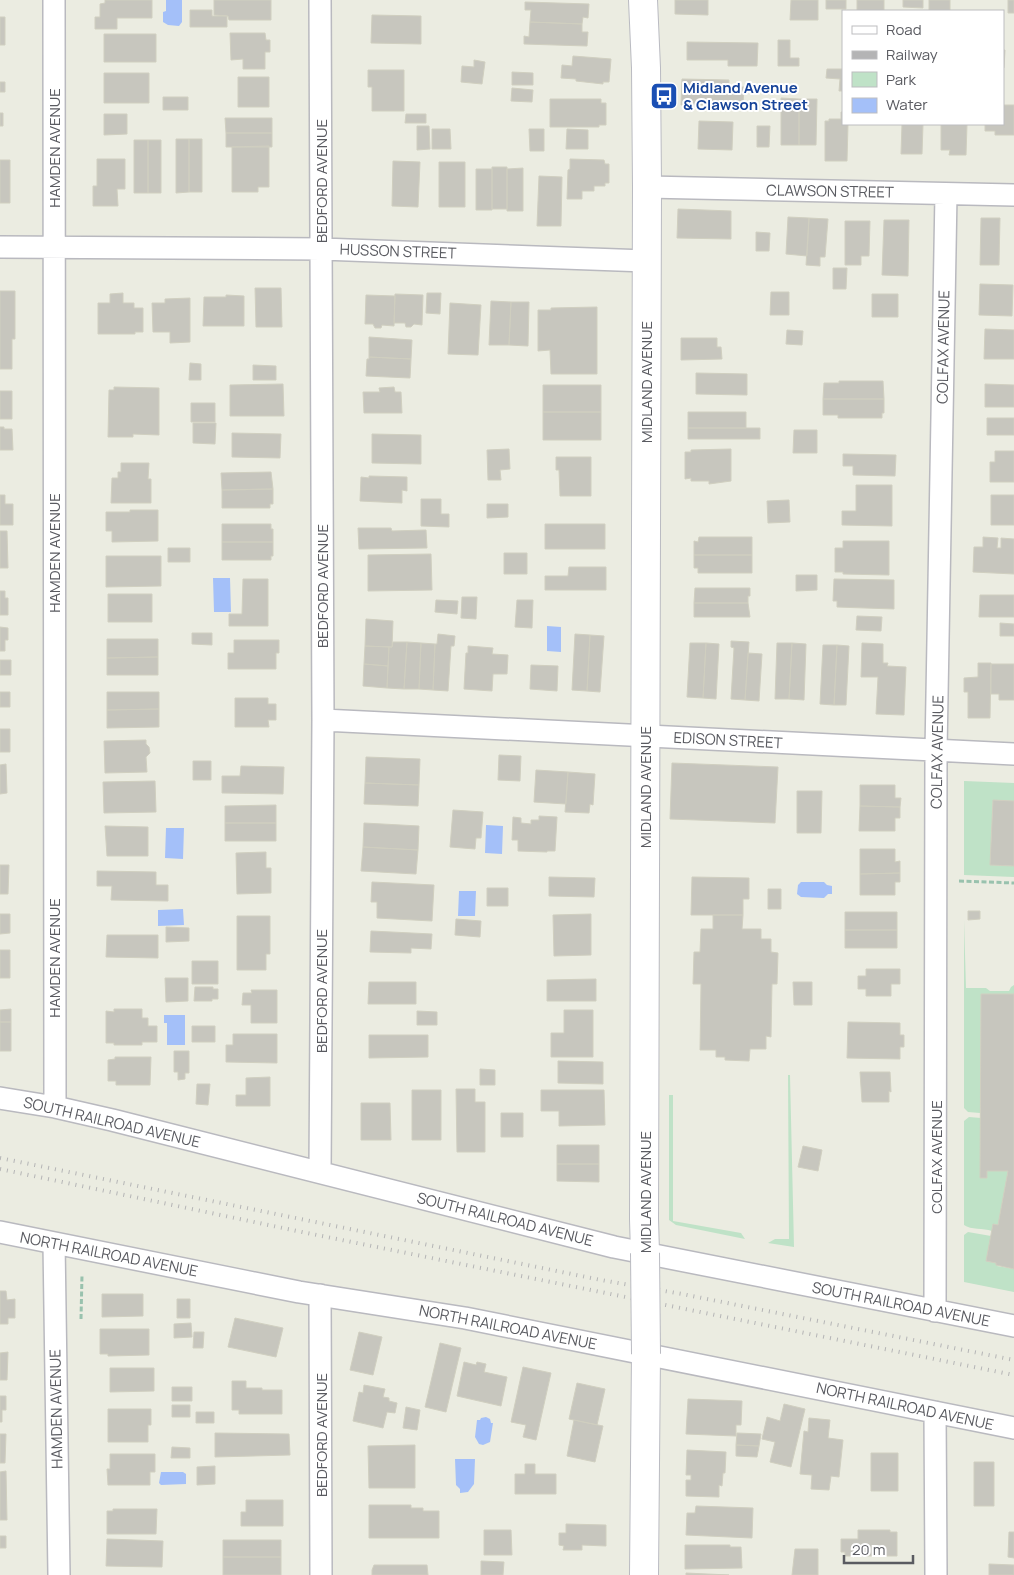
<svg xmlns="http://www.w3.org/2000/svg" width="1014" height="1575" font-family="Manrope,sans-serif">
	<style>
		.green { fill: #bfe2c7 }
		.water { fill: #a4c0f9 }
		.building { fill: #c7c6be; stroke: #d0cfc0 }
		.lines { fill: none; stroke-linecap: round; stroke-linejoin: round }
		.street-casing { stroke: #b9b9bf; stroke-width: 24 }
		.secondary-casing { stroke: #babbc2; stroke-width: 30 }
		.path { stroke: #99c2ae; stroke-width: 3; stroke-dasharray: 5 2.5; stroke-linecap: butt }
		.street { stroke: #fff; stroke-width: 21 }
		.secondary { stroke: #fff; stroke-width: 28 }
		.rail { stroke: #b4b4b5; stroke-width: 4; stroke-dasharray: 1 6; stroke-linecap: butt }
		.secondary-bridge-casing { stroke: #babbc2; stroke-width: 30; stroke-linecap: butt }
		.secondary-bridge { stroke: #fff; stroke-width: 28 }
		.labels { text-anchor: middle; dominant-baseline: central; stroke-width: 4; stroke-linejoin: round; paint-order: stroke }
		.transit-label { font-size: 15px; font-weight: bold; fill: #164399; stroke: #fff; text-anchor: start }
		.street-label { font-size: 15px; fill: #5a5b61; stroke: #fff }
	</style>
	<rect width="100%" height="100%" fill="#ebece1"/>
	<path class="green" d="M964,781L1014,783V801L993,800L990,865L1014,866V877L964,875Z
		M964,920L966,988H986L990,991H1009L1011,987L1014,985V994H981L980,1113L968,1112L964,1108Z
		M788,1075H790L794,1247L768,1243L775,1239H789Z
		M669,1095H673V1221L741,1233L745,1239L676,1225L669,1220Z
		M969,1117L981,1118L980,1178H987V1171H1008L998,1225L993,1224L992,1231C983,1228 971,1230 964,1225V1121Z
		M968,1232L991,1236L986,1261L996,1263L997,1266L1014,1269V1292L964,1282V1235Z"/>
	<path class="water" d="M166,0H182V22L179,26L168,25L163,22V12L166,11Z
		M213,578H230L231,612H214Z
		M547,626L561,627V652L547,651Z
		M486,825L503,826L502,854L485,853Z
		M166,828H184L183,859L165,858Z
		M801,882H824L827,885L832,886V894H828L824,898L801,897L797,894L798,885Z
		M459,891H476L475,916H458Z
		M183,909L184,925L158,926V910Z
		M164,1015H185V1045H167V1023H164Z
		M486,1417L490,1419L491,1423H493L490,1442L483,1445L479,1444L475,1437L477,1420H480L481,1418Z
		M455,1459H475L474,1484L468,1492L460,1493V1489L456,1485Z
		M161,1472H183L186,1474V1484L161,1485L159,1483Z"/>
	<path class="building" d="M105,0H152V18H117V29H95V17H100V4L105,3Z
		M214,0H271V20H229L228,16L214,15Z
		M675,0H708V15L675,14Z
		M791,0H818V20H790Z
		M826,0H846V9H826Z
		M857,0H884V11H857Z
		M903,0H923V8L903,7Z
		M929,0H950V11H929Z
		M1008,0H1014V13H1008Z
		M525,2L589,4L588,18L583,17L582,24L530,22L531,10H525Z
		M190,10H212V16H227V27H190Z
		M372,15L421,16V44L371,43Z
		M0,17H5V45H0Z
		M530,22L582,24V32H588L587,46L524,44V36L529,37Z
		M230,33H265L266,40H270V52H265V69H243V59L231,60Z
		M104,34H156V62H104Z
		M778,40H790V58H799V66H778Z
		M687,42L758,43L757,66H728V60H687Z
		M1003,50H1005L1004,68H1003Z
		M573,56L611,59L609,82H603V84L576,81V79L561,78L562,65L572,66Z
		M474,60L485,62L482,84L461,82L462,66L474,67Z
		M827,69H843V91H839L840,79L826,78Z
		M368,70H404V111H372V87H368Z
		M512,72L533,73V85H512Z
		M104,73H149V103H104Z
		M238,77H269V107H238Z
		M682,79L729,80V87H744L743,105H681Z
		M0,82H5V92H0Z
		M512,88L533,90L532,102L511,101Z
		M163,97H188V110H163Z
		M781,98L799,99V145H781Z
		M550,99H601V103H606V125H599V127H550Z
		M799,99H817L816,145H799Z
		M1003,105H1014V135H995V131H985V124H1003Z
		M841,112H843V124H848L847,161H825V121H829V119H841Z
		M0,113H3V126H0Z
		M104,114H127V134L104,135Z
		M406,114H426V123H405Z
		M225,118H272V133H226Z
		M699,121L733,122L732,150L698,149Z
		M902,124H923L922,154H901Z
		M941,124H967L966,155H949L950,150H941Z
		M417,126H429L430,149L417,150Z
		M757,126H770L769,147H757Z
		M432,129H450L451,149H432Z
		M529,129H544V151H530Z
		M567,129L588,130V149H566Z
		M226,133H272V147H226Z
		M176,139H189V192L176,193Z
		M189,139H202V192H189Z
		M134,140H148V193H134Z
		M148,140H161V193H148Z
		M269,146V187H258V192H232V147Z
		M97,159H125V189H117L118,206H93V186H97Z
		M570,159L604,160L605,164H609V183H605V186H594V191H582V199H567L568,170L570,169Z
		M0,160H10V203H0Z
		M393,161L420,162L418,207L392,206Z
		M439,162H465V207H439Z
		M492,167H507V209H492Z
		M523,168V211H507V169Z
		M476,169H492V210H476Z
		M539,176L562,177L561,226H537Z
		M678,209L731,211V239L677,238Z
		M788,217L809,218L807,256L786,254Z
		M809,218L828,219L825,257H820V266L806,265Z
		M981,218H1000L999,265H980Z
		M884,220H909L908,276L882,275Z
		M845,221H870L869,256H861V265H845Z
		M756,232L770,233L769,251H756Z
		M833,268H847L846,289H833Z
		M980,284L1013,285L1012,316L979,315Z
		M255,288H281L282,327H256Z
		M0,291H15V339H12V369H0Z
		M771,292H789V315H770Z
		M123,293V303H134V308H143V332H135V334H98V303H110V294Z
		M427,293H441L440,314L426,313Z
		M395,294L423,295L422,325L414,324L411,327H406L405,323H394Z
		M872,294H898V317H872Z
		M226,295L244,296V326H203L204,297H226Z
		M366,295L395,296L394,326L382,325L381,328H375L373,324H365Z
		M190,298V342L170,343V332H153L152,303H165V299Z
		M491,301L511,302L509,345H489Z
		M511,302H529L528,346L509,345Z
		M450,303L481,305L478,355L448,354Z
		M597,307V374H551L550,350L538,351V310H551V308Z
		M985,329L1014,330V359H984Z
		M787,330L803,331L802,345L786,344Z
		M369,337L412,340L411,359L369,357Z
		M681,338H717V347H721L722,359L681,360Z
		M369,357L411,359L410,378L366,376L367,359H369Z
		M190,363L201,364V380H189Z
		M253,365L276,366V380H253Z
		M696,373L747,374V395L696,394Z
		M839,381H883L884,399H823L824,383H839Z
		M283,384L284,416H230V385Z
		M985,384L1014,385V407H985Z
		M543,385H601V412H543Z
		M114,387L159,388V435L133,434V437H108L109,390H114Z
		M394,387L395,392H401L402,413H364L363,392H380L379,388Z
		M0,391H12V419H0Z
		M823,399H884V413H882V418H838V415H823Z
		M191,403H215V422H191Z
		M543,412H601V440H543Z
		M688,412H746V428H688Z
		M987,418H1014V435H987Z
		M193,423H216L215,444L193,443Z
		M0,427H4V429H12L13,450H0Z
		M688,428H760V439H688Z
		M794,430H817V453H793Z
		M232,433L281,434L280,458L232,457Z
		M372,434L421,435V464L372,463Z
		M509,449L510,469L500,470L501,480H488L487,450Z
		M731,449V481L709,484V481H691V478L685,479V452H691V450Z
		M995,451H1014V482H990V462H995Z
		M843,454L896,455L895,476L853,475V466H843Z
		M556,457H591V496H560L559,470H556Z
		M121,463H149L148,479H151V503H111L112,478H118V472H121Z
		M271,472L273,489L222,490L221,473Z
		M369,476L407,477V491L402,490V503L360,501L361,477L369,478Z
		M856,485H892V526L842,525V511H856Z
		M273,489V504H270V508H222V490Z
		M0,495H5V504H13V525H0Z
		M991,495H1014V525H991Z
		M421,499H441V514H449V527L421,526Z
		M789,500L790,522L768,523L767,501Z
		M487,504H508V517L487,518Z
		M130,510H158V541L112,542V531H106V512H130Z
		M222,524H271V529H273V542H222Z
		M545,524H605V549H545Z
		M358,528H391L392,531L426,530L427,548L359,549Z
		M0,531H7L8,568H0Z
		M699,537H752V555H694V541L698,542Z
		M983,537L998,538L997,548H1001V538L1014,539V574L973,572L974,547H983Z
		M843,541H889V575L843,574V572H835V548H843Z
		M222,542H273V556H271V560H222Z
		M168,548H190V562H168Z
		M504,553H527V574H504Z
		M431,554L432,590L368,591V555Z
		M694,555H752V573H698V568H694Z
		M106,556H161V586L106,587Z
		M569,567H606V590H545V576H568Z
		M796,575H817V590L796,591Z
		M243,579H268V626H229V614H242Z
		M834,579L894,580V609L837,607V601H833Z
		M695,588H750V596H748V603H694Z
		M0,591H5V598H8V615H0Z
		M108,594H152V622H108Z
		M980,595H1014V617H979Z
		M462,597H477L476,619L461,618Z
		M436,600L458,601L457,614L435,612Z
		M517,600H533L532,628L515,627Z
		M694,603H748L750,617H694Z
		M857,616L882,617L881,631L856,630Z
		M366,619L393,621L392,647L365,646Z
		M1000,623L1014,624V636H1000Z
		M0,627L8,628V640H5V651H0Z
		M192,633H212V645L192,644Z
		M438,634L455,636L454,646H451L448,691L433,690L435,644H437Z
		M575,634L590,635L587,691L572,690Z
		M590,635L604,636L600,692L587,691Z
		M107,639H158V657L107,658Z
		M234,640H279V653H276V669H228V653H234Z
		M731,641L749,642L745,700L731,699L734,648L731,647Z
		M393,642H407L404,689L387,688L389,647H392Z
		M407,642L421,643L419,689H404Z
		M421,643L435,644L433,690L419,689Z
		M690,643H706L703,698L687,697Z
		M706,643L719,644L716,699L703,698Z
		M777,643H792L789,699H775Z
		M792,643L806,644L804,700L789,699Z
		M862,643L883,644V663H888L887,666L906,667L904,715L876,714L878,677H861Z
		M823,645H837L834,705L820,704Z
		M837,645L849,646L846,705H834Z
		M365,646L389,647L388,666L364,664Z
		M468,646L493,648L492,654L508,655L507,674H493L492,691L464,689L466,653H468Z
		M748,653L762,654L759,701L745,700Z
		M158,657V675H107V658Z
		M0,660H11V675H0Z
		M978,663H991L990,718H968V692H964V678L978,677Z
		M364,664L388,666L387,688L363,686Z
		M991,664H1014V700H999V694H991Z
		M531,665L558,666L557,691L530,689Z
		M0,692H10V707H0Z
		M107,692H159V709L107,710Z
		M235,698H268V704H276V720H268L269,727H235Z
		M159,709V727L107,728V710Z
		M0,729H10V752H0Z
		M146,740V744L149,747L150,753L146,757L147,772L105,773L104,741Z
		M499,755L521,756L520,781L498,780Z
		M366,757L420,759L419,785L365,783Z
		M193,761H211V780H193Z
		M672,763L778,767L775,823L670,819Z
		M6,764L7,793L0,794V765Z
		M241,766L284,767L283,794L222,793V776H240Z
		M536,770L568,772L566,804L534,802Z
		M568,772L595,774L593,805L590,804L589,813L565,812Z
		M155,781L156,812L104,813L103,782Z
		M365,783L419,785L418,806L364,804Z
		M860,785H895V798H901L900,807L860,806Z
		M797,791H822L821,833H797Z
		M993,800L1014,801V866L990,865Z
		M276,805V823H225V806Z
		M860,806L900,807V818H895V831H859Z
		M453,810L483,812L481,838H476L475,849L450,847Z
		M539,816L557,817L555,851H547V852L518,851V840H512L513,817L521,818V823L531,824V820H539Z
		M225,823H276V841H225Z
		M364,823L419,826L418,850L363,847Z
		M105,826L148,827V856H107Z
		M363,847L418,850L416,874L361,871Z
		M860,849H895V862L900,861V873L860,874Z
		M266,852V868H271V893L237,894L236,853Z
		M0,865H9L8,894H0Z
		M97,871L156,872V885H168V901L111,900L112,886H97Z
		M900,873V882H895V895H860V874Z
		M549,877L595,878L594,897L549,896Z
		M692,877L749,878V899H743V915H691Z
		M372,882L434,885L432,921L377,918V902H371Z
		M487,888H508V906H487Z
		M768,889H781V909H768Z
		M968,911H980V919L968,920Z
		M845,912H897V930H845Z
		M0,914H10V933L0,934Z
		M591,914V955L554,956L553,915Z
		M713,915H743L742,929H761V939H771V952L778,953L777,984H772L771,1037L766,1036V1049H750L749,1061L725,1060V1057H716V1050H700L701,984H693L694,952H700L701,929H713Z
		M237,916H270V954H266V970H237Z
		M456,919L481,921L480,937L455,935Z
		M166,927L189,928V941L166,942Z
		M845,930H897V948H845Z
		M371,931L432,934L431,949L411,948V953L370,952Z
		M107,935H158V958L106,957Z
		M0,950H10V978H0Z
		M192,961H218V984H192Z
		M866,969H900V984H891V996H866V989H858V976H866Z
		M165,978H188V1001L166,1002Z
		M596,979V1001H547V980Z
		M369,982H416V1004H368Z
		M793,982H812V1005H794Z
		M195,987H213V989H218V999H212V1001H194Z
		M251,990H277V1023H251V1005H242L243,993H252Z
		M981,994H1014V1269L996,1265V1263L986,1261L993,1224L998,1225L1008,1171H987V1178H980Z
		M11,1009V1022H0V1010Z
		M114,1009H142V1018H148V1026H157V1042H142V1045H114V1043H106V1011L114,1012Z
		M564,1010H593V1057H551V1033H564Z
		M417,1011L437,1012V1025H417Z
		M0,1022H11V1051H0Z
		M848,1022L900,1023V1035H904V1047H900V1059L847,1058Z
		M192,1026H215V1042H192Z
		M233,1034H277V1063L226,1062V1045H233Z
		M369,1035H428V1057L369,1058Z
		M174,1051H189V1073H185V1079L178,1080V1072H174Z
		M115,1057H151L150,1085H116V1081H108V1060L115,1059Z
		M558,1061L603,1062V1084L558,1083Z
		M480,1069L495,1070V1085H480Z
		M860,1072H890L891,1092L889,1091V1102H862Z
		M270,1077V1106H236V1095H246V1078Z
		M197,1084H210L208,1105L196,1104Z
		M456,1089H475V1102H485V1152H457Z
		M412,1090H441V1140H412Z
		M541,1090H604L605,1125L559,1126V1111H541Z
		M361,1103H390L391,1140H361Z
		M501,1113H523V1137H501Z
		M557,1145H599V1164H557Z
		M803,1146L822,1150L818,1171L798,1167Z
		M557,1164H599V1182L557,1181Z
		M0,1291H6L7,1300L15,1299V1318H8V1324H0Z
		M102,1294H143V1316L102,1317Z
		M177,1299H190V1318H177Z
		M235,1318L283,1328L276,1357L228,1347Z
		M191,1323L192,1337L174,1338V1324Z
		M100,1329H149V1355L108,1356V1354H100Z
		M194,1332H204L203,1348H193Z
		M359,1332L382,1337L373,1375L350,1370Z
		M440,1343L461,1348L446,1412L425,1407Z
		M8,1352L7,1380H0V1353Z
		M464,1362L476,1365L477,1362L486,1364L484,1372L507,1377L501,1406L457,1396Z
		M523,1367L551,1373L536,1440L523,1437L526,1425L511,1422Z
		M110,1368H154V1391L110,1392Z
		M232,1381H246V1388H262V1390H282V1414H239V1410H232Z
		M577,1383L605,1389L597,1425L569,1419Z
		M364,1385L385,1389L383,1397L389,1398V1401L397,1403L395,1413L387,1412L383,1428L353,1421L359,1392L363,1393Z
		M172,1387H192V1401H172Z
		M0,1396H6V1410H2V1422H0Z
		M688,1399L742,1401L741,1425H736V1436L686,1434Z
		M784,1404L805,1409L791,1467L770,1462L775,1442L762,1439L767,1417L780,1421Z
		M172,1405H190V1417H172Z
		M406,1407L420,1410L417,1430L403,1428Z
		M108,1409H151V1425H148V1442H108Z
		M196,1412H214V1423H196Z
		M809,1418L830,1420L828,1438L843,1440L839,1477L831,1476L829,1490L811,1489L812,1475L800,1474L804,1431L808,1432Z
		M574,1420L603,1426L595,1462L567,1456Z
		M215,1433L289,1434L290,1455L215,1457Z
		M737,1433L761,1434L759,1446L736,1445Z
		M0,1434H6L5,1463H0Z
		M415,1445V1488H369L368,1446Z
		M736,1445L759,1446L757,1457L736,1456Z
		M172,1447L190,1448V1458H171Z
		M687,1450L726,1452L725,1473H723L722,1486L719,1485V1497L686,1496V1480H691V1475H686Z
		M871,1453H898V1491H871Z
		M110,1454H155V1472H150V1485H108L107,1469H110Z
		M974,1462H994V1506H974Z
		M525,1464H535V1474H556V1494H515V1474H525Z
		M215,1466V1484L197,1485V1467Z
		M6,1471L7,1520H0V1472Z
		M246,1500H283V1526H241V1512H246Z
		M369,1505H411V1508H423V1511H439V1538H369Z
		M696,1506L753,1508L752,1538L686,1535L687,1513H695Z
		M113,1509H157L156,1534H107V1511H113Z
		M566,1524L606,1525V1546L582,1545V1550H563L564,1546L559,1545V1533H566Z
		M484,1530H511L512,1555H484Z
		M858,1530H890V1532H897V1556H845V1552H841V1539H858Z
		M1009,1532H1014V1558L1008,1557Z
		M0,1536H6V1548H0Z
		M107,1539L163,1541L162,1567L106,1566Z
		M223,1540H281V1557H223Z
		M685,1545H730V1547H741L742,1568L685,1569Z
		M795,1549H818V1575H792Z
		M223,1557H281V1575H223Z
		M481,1561L504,1562L503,1575H481Z
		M989,1564L1014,1565V1575H989Z
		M374,1565H427L428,1575H372V1570Z
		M686,1573L729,1575H686Z"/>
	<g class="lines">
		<g class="street-casing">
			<path id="street" d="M54,0L55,1107
				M647,187L1014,195
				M0,247L322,249L646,261
				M323,720L1014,754
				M0,1098L55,1107L112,1120L614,1247L1014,1326
				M320,1172L323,720L320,0
				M0,1232L299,1292L465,1318L1014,1428
				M54,1243L59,1575
				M320,1295L321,1575
				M935,1311L936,751L946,194
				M935,1412L936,1575"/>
		</g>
		<g class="secondary-casing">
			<path id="secondary" d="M643,0L646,68L647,187L644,1219L645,1253
				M644,1575L646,1354"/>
		</g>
		<path class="path" d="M959,881L1014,883
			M81,1319L82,1275"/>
		<use href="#street" class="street"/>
		<use href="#secondary" class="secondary"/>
		<path class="rail" d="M0,1158L601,1280L682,1294L1014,1360
			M0,1169L302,1232L1014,1375"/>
		<g class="secondary-bridge-casing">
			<path id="secondary-bridge" d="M645,1253L646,1354"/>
		</g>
		<use href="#secondary-bridge" class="secondary-bridge"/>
	</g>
	<defs>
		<g id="bus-square" transform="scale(1.4375)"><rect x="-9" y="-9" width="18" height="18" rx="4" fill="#1a4fb4" stroke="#fff"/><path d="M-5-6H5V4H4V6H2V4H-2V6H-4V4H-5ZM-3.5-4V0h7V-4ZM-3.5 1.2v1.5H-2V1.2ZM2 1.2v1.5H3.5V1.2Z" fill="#fff"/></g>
	</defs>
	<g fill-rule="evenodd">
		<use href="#bus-square" x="664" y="96"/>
	</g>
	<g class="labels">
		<g class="transit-label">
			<text x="683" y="87">Midland Avenue<tspan x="683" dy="17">&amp; Clawson Street</tspan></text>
		</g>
		<g class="street-label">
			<text transform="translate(54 148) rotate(-90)">HAMDEN AVENUE</text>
			<text transform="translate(321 181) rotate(-90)">BEDFORD AVENUE</text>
			<text transform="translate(830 191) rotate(1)">CLAWSON STREET</text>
			<text transform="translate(398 251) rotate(2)">HUSSON STREET</text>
			<text transform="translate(943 347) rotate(-89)">COLFAX AVENUE</text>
			<text transform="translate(646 382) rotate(-90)">MIDLAND AVENUE</text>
			<text transform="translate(54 553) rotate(-90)">HAMDEN AVENUE</text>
			<text transform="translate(322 586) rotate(-90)">BEDFORD AVENUE</text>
			<text transform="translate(728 740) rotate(3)">EDISON STREET</text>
			<text transform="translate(937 752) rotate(-89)">COLFAX AVENUE</text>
			<text transform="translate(645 787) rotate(-90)">MIDLAND AVENUE</text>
			<text transform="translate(54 958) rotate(-90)">HAMDEN AVENUE</text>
			<text transform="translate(321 991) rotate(-90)">BEDFORD AVENUE</text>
			<text transform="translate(112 1122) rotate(13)">SOUTH RAILROAD AVENUE</text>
			<text transform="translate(936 1157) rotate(-90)">COLFAX AVENUE</text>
			<text transform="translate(645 1192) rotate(-90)">MIDLAND AVENUE</text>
			<text transform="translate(505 1219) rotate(14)">SOUTH RAILROAD AVENUE</text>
			<text transform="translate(109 1254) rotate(11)">NORTH RAILROAD AVENUE</text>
			<text transform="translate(901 1304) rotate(11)">SOUTH RAILROAD AVENUE</text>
			<text transform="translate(508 1327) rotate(11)">NORTH RAILROAD AVENUE</text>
			<text transform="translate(905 1406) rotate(12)">NORTH RAILROAD AVENUE</text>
			<text transform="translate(56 1409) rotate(-91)">HAMDEN AVENUE</text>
			<text transform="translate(321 1435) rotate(-90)">BEDFORD AVENUE</text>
		</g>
	</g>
	<rect x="842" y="10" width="162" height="115" fill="#ffffff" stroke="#bdbdc0"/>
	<rect x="852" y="26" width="25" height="8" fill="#ffffff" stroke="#bdbdc0"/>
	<text x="886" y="35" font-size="15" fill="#5a5b61">Road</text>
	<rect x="852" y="51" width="25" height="8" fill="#b4b4b5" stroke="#bdbdc0"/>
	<text x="886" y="60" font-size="15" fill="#5a5b61">Railway</text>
	<rect x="852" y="72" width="25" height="15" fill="#bfe2c7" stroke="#bdbdc0"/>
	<text x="886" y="85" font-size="15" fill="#5a5b61">Park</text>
	<rect x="852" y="98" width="25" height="15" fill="#a4c0f9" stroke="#bdbdc0"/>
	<text x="886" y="110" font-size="15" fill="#5a5b61">Water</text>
	<path d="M844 1555v8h69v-8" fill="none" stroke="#5a5b61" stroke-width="2.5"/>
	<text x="852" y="1555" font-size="15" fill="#5a5b61" stroke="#ffffff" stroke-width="4" paint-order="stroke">20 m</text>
</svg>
